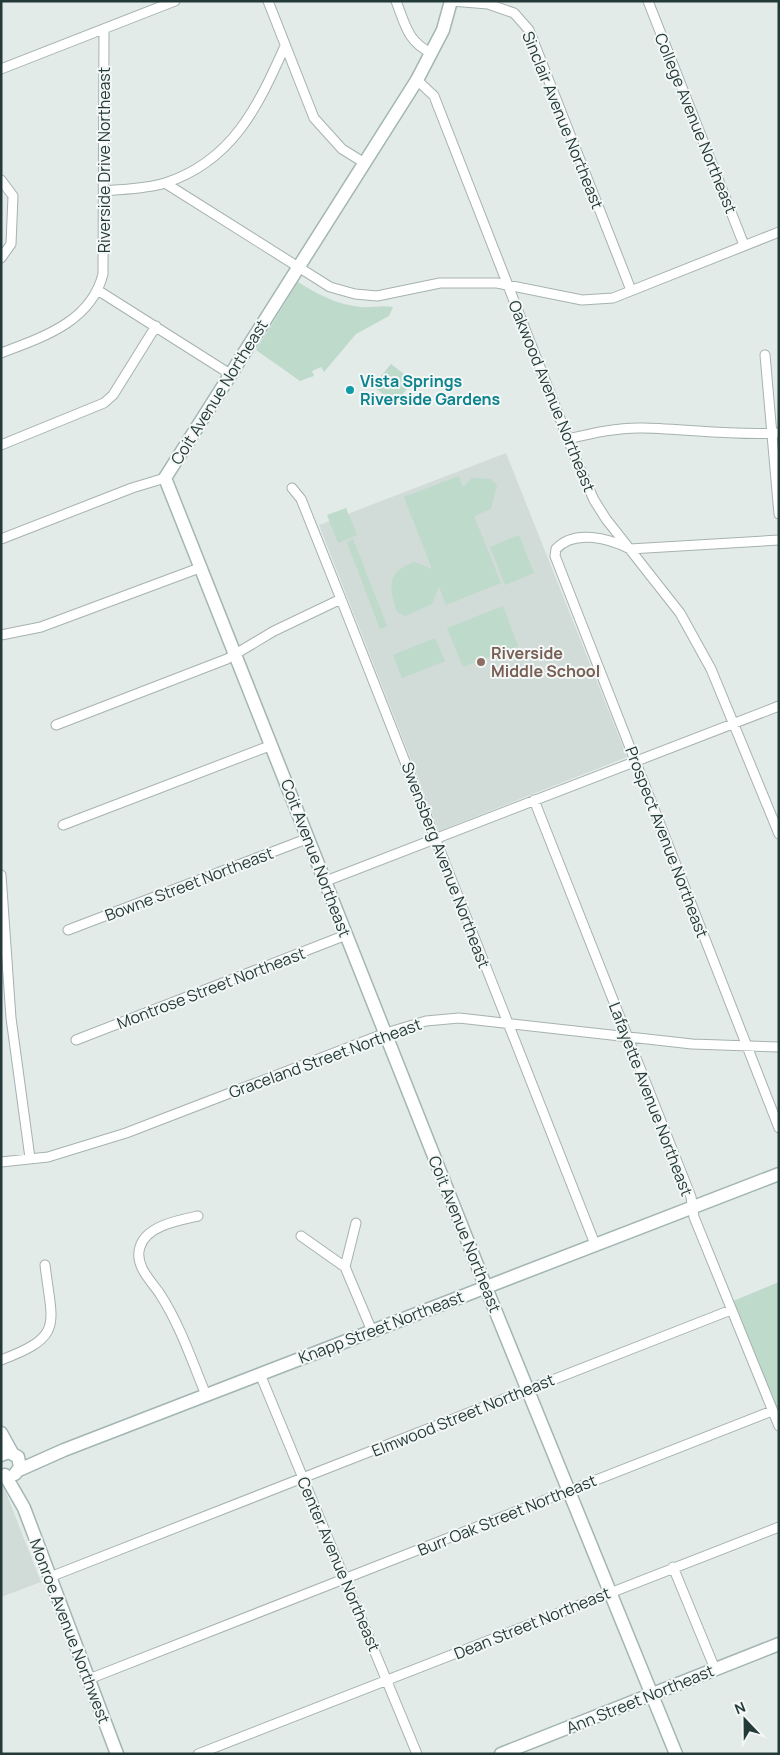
<svg xmlns="http://www.w3.org/2000/svg" width="780" height="1755" font-family="Manrope,sans-serif">
	<style>
		.built { fill: #d1dbd8 }
		.green { fill: #bedacb }
		.lines { fill: none; stroke-linecap: round; stroke-linejoin: round }
		.street-casing { stroke: #a6b2b1; stroke-width: 11 }
		.secondary-casing { stroke: #a2b6b3; stroke-width: 15 }
		.street { stroke: #fff; stroke-width: 9 }
		.secondary { stroke: #fff; stroke-width: 12 }
		.culture-dot { fill: #0f9aa8; stroke: #f3f8f6; stroke-width: 2 }
		.education-dot { fill: #8d6e63; stroke: #f3f8f6; stroke-width: 2 }
		.labels { text-anchor: middle; dominant-baseline: central; stroke-width: 4; stroke-linejoin: round; paint-order: stroke }
		.street-label { font-size: 16px; fill: #243a39; stroke: #f3f8f6 }
		.culture-label { font-size: 16px; font-weight: bold; fill: #0d838f; stroke: #f3f8f6; text-anchor: start }
		.education-label { font-size: 16px; font-weight: bold; fill: #785e54; stroke: #f3f8f6; text-anchor: start }
	</style>
	<rect width="100%" height="100%" fill="#e3ebe9"/>
	<path class="built" d="M506,453L627,757L439,831L319,525Z
		M3,1485L41,1582L1,1597V1486Z"/>
	<path class="green" d="M298,282C317,294 338,305 361,307C371,308 382,305 393,307L389,316L356,334L324,372L321,367L312,371L314,376L300,381L256,350Z
		M391,364L413,381L395,404L373,386Z
		M459,476L463,487L472,478L490,479L497,485L491,509L474,516L501,583L446,605L439,587L432,604L405,616L397,612C389,587 386,573 414,562L432,569L404,497Z
		M346,508L357,535L338,543L327,515Z
		M519,535L534,573L505,585L490,547Z
		M353,539L387,626L380,629L347,542Z
		M503,606L518,646L463,667L447,628Z
		M435,638L445,661L402,678L393,655Z
		M779,1282V1413L733,1301Z"/>
	<g class="lines">
		<g class="street-casing">
			<path id="street" d="M268,1L314,118L342,149L363,162
				M396,1C405,24 408,43 432,53
				M451,1L488,4L514,13L529,30L631,290
				M648,1L744,245
				M1,69L175,1
				M417,80L434,96L577,462L594,500L606,519L680,613L711,669L779,834
				M1,180L13,196L11,244L1,258
				M165,183L330,287L355,294L377,296L440,283H497L582,300L613,298L779,232
				M104,191C125,189 146,189 165,183C233,161 258,106 285,46
				M99,291L230,374
				M1,353C43,337 91,322 103,274L104,29
				M765,355L779,514
				M568,439C593,433 619,427 644,428C689,429 733,436 779,433
				M1,445L104,403L113,395L156,326
				M292,488L301,499L341,599L595,1244
				M1,539L132,488L165,478
				M779,540L630,549C608,538 574,529 556,549L555,556L779,1128
				M1,635L41,627L202,567
				M56,725L227,659L274,631L341,599
				M534,800L691,1197L694,1217L779,1426
				M63,825L272,745
				M1,875L11,1018L30,1158
				M326,881L779,706
				M68,930L309,838
				M76,1040L346,935
				M1,1162L48,1157L126,1133L386,1033L426,1021L459,1018L692,1044L779,1047
				M198,1216C179,1220 146,1226 140,1247C134,1265 151,1281 160,1294C180,1325 192,1361 206,1395
				M301,1236L345,1267
				M345,1267L372,1331
				M345,1267L356,1223
				M1,1360C65,1336 52,1325 45,1265
				M260,1374L417,1754
				M673,1567L715,1669
				M50,1577L731,1310
				M89,1679L772,1411
				M198,1754L779,1527"/>
		</g>
		<g class="secondary-casing">
			<path id="secondary" d="M451,1L443,30L417,80L165,478L489,1295L676,1754
				M1,1433L12,1453
				M1,1455L9,1452L18,1457L20,1467L15,1474
				M19,1470L64,1450L779,1174
				M5,1475L24,1508L117,1754
				M501,1754L779,1644"/>
		</g>
		<use href="#street" class="street"/>
		<use href="#secondary" class="secondary"/>
	</g>
	<circle class="culture-dot" cx="350" cy="390" r="5"/>
	<circle class="education-dot" cx="481" cy="662" r="5"/>
	<g class="labels">
		<g class="street-label">
			<text transform="translate(563 120) rotate(68)">Sinclair Avenue Northeast</text>
			<text transform="translate(696 123) rotate(68)">College Avenue Northeast</text>
			<text transform="translate(104 160) rotate(-90)">Riverside Drive Northeast</text>
			<text transform="translate(219 392) rotate(-58)">Coit Avenue Northeast</text>
			<text transform="translate(552 396) rotate(68)">Oakwood Avenue Northeast</text>
			<text transform="translate(667 842) rotate(69)">Prospect Avenue Northeast</text>
			<text transform="translate(316 858) rotate(69)">Coit Avenue Northeast</text>
			<text transform="translate(446 865) rotate(69)">Swensberg Avenue Northeast</text>
			<text transform="translate(189 884) rotate(-21)">Bowne Street Northeast</text>
			<text transform="translate(211 988) rotate(-21)">Montrose Street Northeast</text>
			<text transform="translate(325 1058) rotate(-20)">Graceland Street Northeast</text>
			<text transform="translate(651 1099) rotate(69)">Lafayette Avenue Northeast</text>
			<text transform="translate(465 1234) rotate(68)">Coit Avenue Northeast</text>
			<text transform="translate(381 1327) rotate(-21)">Knapp Street Northeast</text>
			<text transform="translate(463 1415) rotate(-22)">Elmwood Street Northeast</text>
			<text transform="translate(507 1515) rotate(-22)">Burr Oak Street Northeast</text>
			<text transform="translate(339 1564) rotate(67)">Center Avenue Northeast</text>
			<text transform="translate(532 1623) rotate(-22)">Dean Street Northeast</text>
			<text transform="translate(70 1631) rotate(69)">Monroe Avenue Northwest</text>
			<text transform="translate(640 1699) rotate(-22)">Ann Street Northeast</text>
		</g>
		<g class="culture-label">
			<text x="360" y="381">Vista Springs<tspan x="360" dy="18">Riverside Gardens</tspan></text>
		</g>
		<g class="education-label">
			<text x="491" y="653">Riverside<tspan x="491" dy="18">Middle School</tspan></text>
		</g>
	</g>
	<rect width="780" height="1755" fill="none" stroke="#243a39" stroke-width="5"/>
	<g transform="translate(745 1720) rotate(338)" stroke="#f3f8f6" stroke-width="4" paint-order="stroke">
	<path d="M0-4L9 19L0 12L-9 19Z" fill="#243a39"/>
	<text y="-8" font-size="14" font-weight="bold" text-anchor="middle" fill="#243a39">N</text>
	</g>
</svg>
